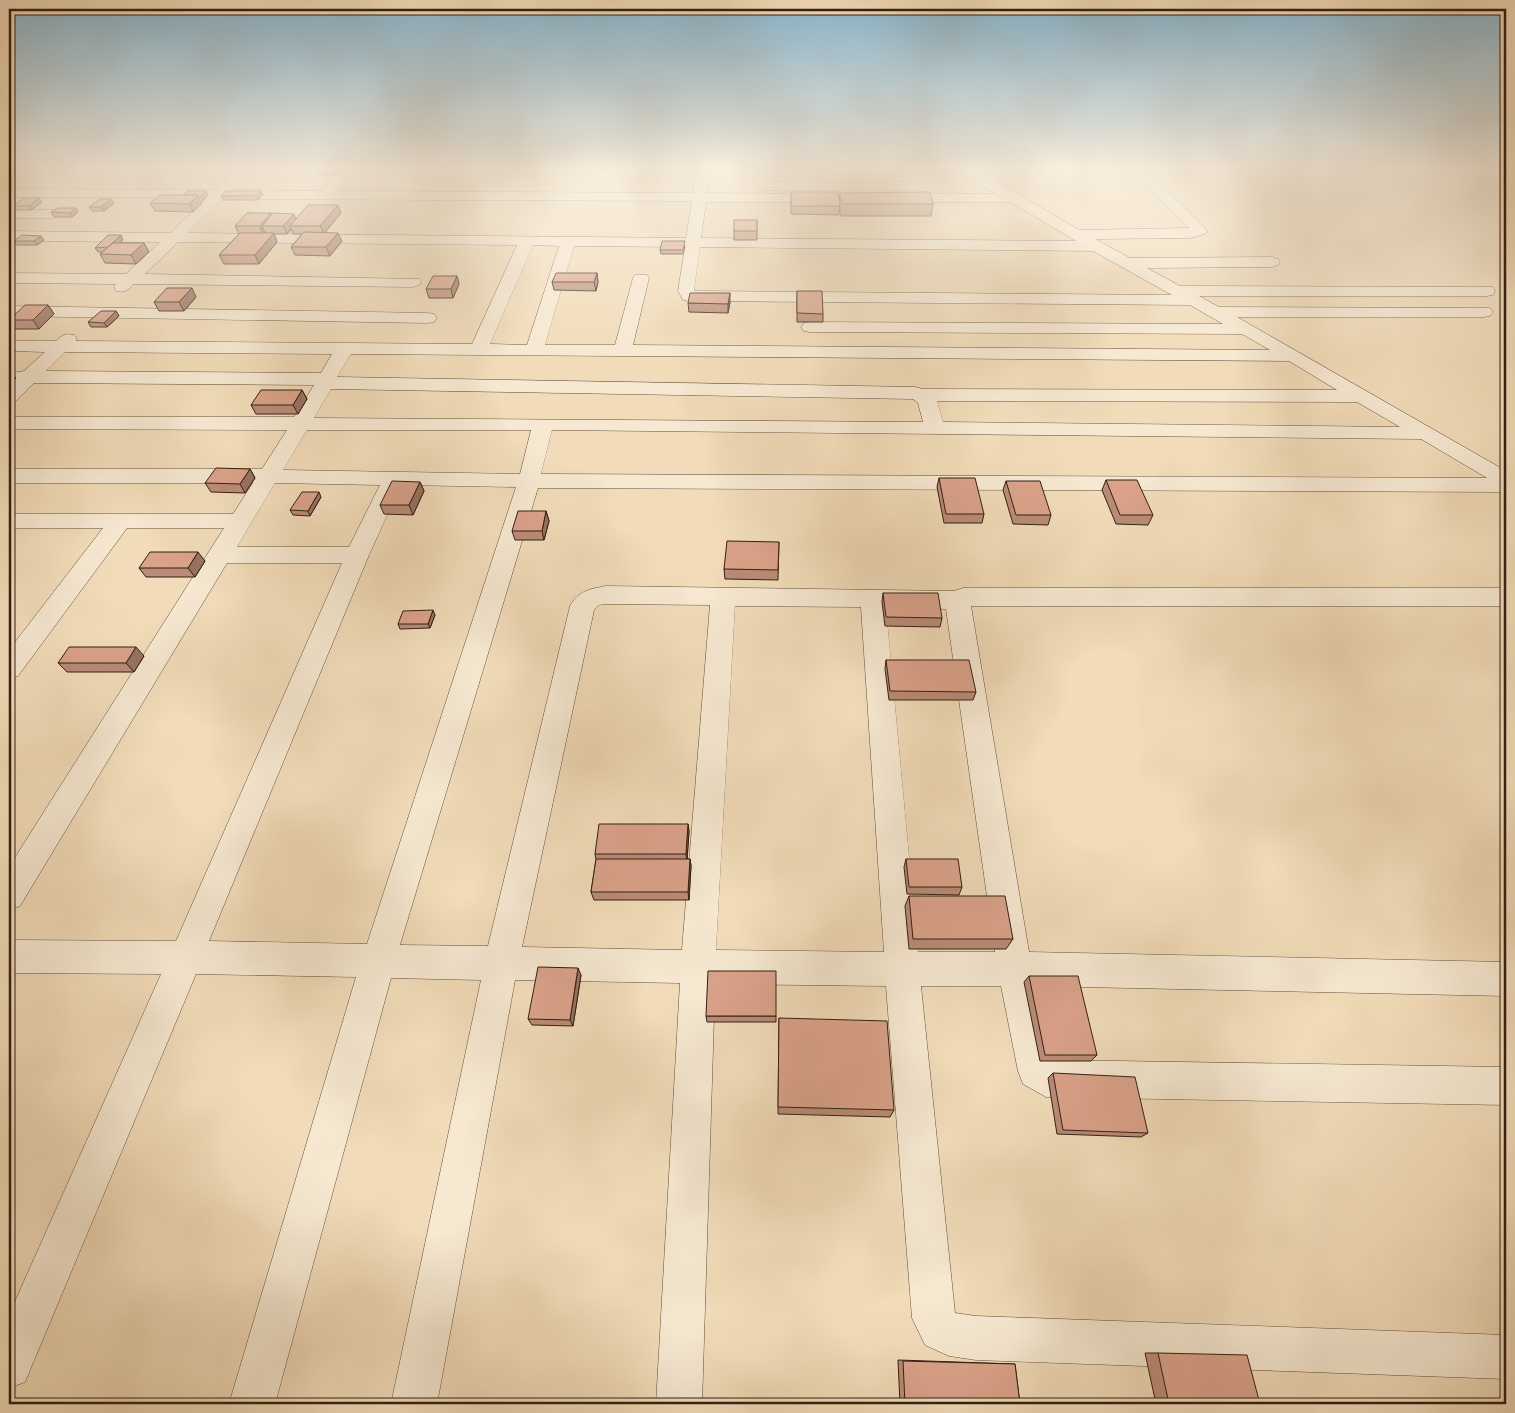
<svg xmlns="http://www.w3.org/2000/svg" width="1515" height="1413" font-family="'IM FELL Double Pica',serif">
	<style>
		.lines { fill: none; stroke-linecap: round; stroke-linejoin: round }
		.minor-casing { stroke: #614f3c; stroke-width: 1 }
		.minor { fill: #f6e8d1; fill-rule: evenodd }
		.wall { fill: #bb8b77; stroke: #312013 }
		.shaded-wall { fill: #997161; stroke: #312013 }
		.building { fill: #daa28a; stroke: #312013 }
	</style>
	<rect width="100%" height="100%" fill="#f1dbb8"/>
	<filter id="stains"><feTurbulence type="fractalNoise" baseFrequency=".004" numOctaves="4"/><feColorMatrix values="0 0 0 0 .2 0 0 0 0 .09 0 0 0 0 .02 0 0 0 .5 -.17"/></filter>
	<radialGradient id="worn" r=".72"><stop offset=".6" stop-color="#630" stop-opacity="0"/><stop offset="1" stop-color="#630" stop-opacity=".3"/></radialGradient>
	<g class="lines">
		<g class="minor-casing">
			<path id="minor" d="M9,167L238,169L240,167H255L232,190L322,191L344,167H358L337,191L693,193L697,167H711L707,193L829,194L834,195L836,198L834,201L829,202H706L701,238L1076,241L1010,202H894L889,201L887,198L889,195L894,194H996L962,174L891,175L884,171L891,167H972L1079,230L1189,228L1141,180L1139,177L1141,174H1151L1208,231L1205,234L1190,238L1095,239L1130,258L1272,257L1278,259L1280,262L1278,265L1272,267L1147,268L1180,286L1493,287L1495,291L1493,295L1487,296H1199L1219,307L1490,308L1493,312L1490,316L1484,317H1237L1506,471V492L538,488L400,945L488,946L570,606C578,591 590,589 606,586L954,591L963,588H1506V606H971L1029,952L1506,962V996L1036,986L1052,1060L1506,1067V1105L1046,1097L1023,1084L1018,1071L1001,986H921L955,1313L976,1316L1506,1335V1379L976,1360L949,1356L925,1345L912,1318L886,986L715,984L702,1404H656L680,983L515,980L437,1404H391L481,980L391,978L275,1404H229L356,977L196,974L25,1382L9,1388V1315L161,974L9,973V940L176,941L342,563H227L20,906L9,910V867L224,528H127L18,676L9,679V650L103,528H9V514H233L253,483H9V469H262L287,430L9,429V417H294L314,385L34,383L16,401L9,403V386L14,381L10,377L12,373L24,371L45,352L9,351V341H56C62,335 66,333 74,335L77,339L76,341L472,344L517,245L178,242L145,274L419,279L421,282L419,285L413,287L134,284C128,290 125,293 116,291L114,287L116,284L9,283V273L126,274L160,242L9,241V231L170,233L207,198L9,197V189L216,190L230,177L9,175ZM223,199L692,201L686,238L187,233ZM533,245L559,246L527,345L490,344ZM574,246L685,247L678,291L683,300L689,301L1190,305L1223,324L810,322L804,323L801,327L804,331L810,332L1242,334L1270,350L633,345L649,278L647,275H635L633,278L615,345H545ZM700,247L1093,251L1172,295L694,291ZM65,352L332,354L321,373L46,371ZM351,354L1289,361L1337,390L923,389L915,387L337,377ZM331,389L913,399L918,403L923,422L314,418ZM937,401L1357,402L1400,427L943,422ZM307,430H531L520,474L283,470ZM552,430L1421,439L1487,478L541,474ZM275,483L380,485L349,547H237ZM401,485L516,487L367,944L209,941L369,555ZM606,604L710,605L682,950L522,947L594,610L599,605ZM735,606L861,607L884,952L716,950ZM886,608L946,609L995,952H918Z
				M758,167H772L770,180L772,182H916L923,186L916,190H768L763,189L756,181Z
				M9,210H54L59,211L61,214L59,217L54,218H9Z
				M9,306L428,313L434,314L437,318L434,322L428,323L9,316Z"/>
		</g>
		<use href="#minor" class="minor"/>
	</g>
	<path class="wall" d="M319,167H342V168L337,175H317L316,171Z
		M704,167H757V168H704Z
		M791,192L840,206L839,215L791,214Z
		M840,193L933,204L931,216H841L839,205Z
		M208,195L201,202L202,203L193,212L155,211L150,203Z
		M263,195L258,200H223L221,196Z
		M42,202L31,210H16L13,206Z
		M114,203L104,211H92L89,207Z
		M51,212H78L72,217H54Z
		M271,213L272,215L296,218L341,213L325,232L342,241L330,256L295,255L291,247L302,234H293L291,229L287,234H274L277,242L259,264H224L219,255L239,234L235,226Z
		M757,220V240H734V231Z
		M44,240L37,245H17L14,241Z
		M123,240L120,243H144L149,252L136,264L105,263L100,254L103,252H98L95,248Z
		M685,246L683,254H661L660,250Z
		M597,273L598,282L596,291L554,290L552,282Z
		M457,276L459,284L453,298H429L426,289Z
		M797,291L823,314V322H797Z
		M196,297L184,311H159L154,302Z
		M730,302L728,313L689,312L688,303Z
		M48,305L54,314L39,329H15L9,320Z
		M116,311L119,316L107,327H91L88,322Z
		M302,390L307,399L298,414H256L251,405Z
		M250,469L255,478L245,493L211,492L205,483Z
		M939,478L984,514L982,523H944L937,487Z
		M1106,480L1153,515L1148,525L1116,524L1102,490Z
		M1006,481L1051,515L1048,525L1013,524L1003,490Z
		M420,482L424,491L413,515L384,514L380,505Z
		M321,497L310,516L293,515L290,510Z
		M546,511L549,521L544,540H515L512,531Z
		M779,542L778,580L725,579L724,569Z
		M205,561L195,577H146L139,568Z
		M883,593L942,618L940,627L885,626L882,602Z
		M435,615L430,628L400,629L398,624Z
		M144,656L134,672H67L58,663Z
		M886,660L976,692L973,700H889L885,669Z
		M688,824L689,831L687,859H690L691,866L689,900H594L591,892L596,859L595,854Z
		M906,859L962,887L959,895L907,894L904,867Z
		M909,896L1013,939L1006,949H909L905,906Z
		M581,975L573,1026L532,1025L528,1019Z
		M1029,976L1097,1055L1091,1061H1040L1024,982Z
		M706,1016H776V1022H707Z
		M779,1018L894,1110L890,1117L778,1114Z
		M1053,1073L1148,1133L1141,1137L1057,1134L1048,1078Z
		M1145,1353H1158L1260,1404H1156Z
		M898,1360L1015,1364L1020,1404H900Z"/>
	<path class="shaded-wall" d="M339,167H342V168L337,175L335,171Z
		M206,191L208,195L201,202L202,203L193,212L189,204L198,195Z
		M261,191L263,195L258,200L257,196Z
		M39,198L42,202L31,210L29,206Z
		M111,199L114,203L104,211L101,207Z
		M338,205L341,213L324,234L320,226Z
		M76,208L78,212L72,217L70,213Z
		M271,213L274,221L262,226L265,233L263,235L260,226Z
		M294,214L297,222L290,226L291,229L287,234L283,226Z
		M274,233L277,242L259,264L255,255Z
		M338,233L342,241L330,256L326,247Z
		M121,235L123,240L111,252L109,247Z
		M41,236L44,240L37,245L34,241Z
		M144,243L149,252L136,264L131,255Z
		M597,273L598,282L596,291L594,282Z
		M457,276L459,284L453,298L451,289Z
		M192,288L196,297L184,311L179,302Z
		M730,293V302L728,313V304Z
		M48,305L54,314L39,329L33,320Z
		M116,311L119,316L107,327L104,323Z
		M9,369L16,378L9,384Z
		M302,390L307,399L298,414L293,405Z
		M250,469L255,478L245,493L240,484Z
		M420,482L424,491L413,515L409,505Z
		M319,492L321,497L310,516L308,511Z
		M546,511L549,521L544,540L542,531Z
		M198,552L205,561L195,577L188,568Z
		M433,610L435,615L430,628L428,624Z
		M136,647L144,656L134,672L126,663Z
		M688,824L689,831L687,861L686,854Z
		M690,859L691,866L689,900L688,892Z
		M578,968L581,975L573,1026L570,1020Z"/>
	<path class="building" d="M319,167H339L335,171H316Z
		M187,191H206L199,198L198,195H183Z
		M226,191H261L257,196H221Z
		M791,192H838L840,206H791Z
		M930,192L933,204H842L840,193Z
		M160,195H198L189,204L150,203Z
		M24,198H39L29,206H13Z
		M100,199H111L101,207H89Z
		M308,205H338L320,226H290Z
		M58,208H76L70,213L51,212Z
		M247,213H271L260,226H235Z
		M273,213L294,214L283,226H262Z
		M734,220H757V231H734Z
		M304,232L338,233L326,247H291Z
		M240,233H274L255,255H219Z
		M22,235L41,236L34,241H14Z
		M108,235H121L108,247L95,248Z
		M662,241H685L683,250H660Z
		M113,243H144L131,255L100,254Z
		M556,273H597L594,282H552Z
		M433,276H457L451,289H426Z
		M167,288H192L179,302H154Z
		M797,291H822L823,314L797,313Z
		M690,293H730L728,304L688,303Z
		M25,305H48L33,320H9Z
		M101,311H116L104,323L88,322Z
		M261,390H302L293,405H251Z
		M216,468L250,469L240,484L205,483Z
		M939,478H975L984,514H946Z
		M1106,480H1137L1153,515H1120Z
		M392,481L420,482L409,505H380Z
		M1006,481H1040L1051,515H1016Z
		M302,492H319L308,511L290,510Z
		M518,511H546L542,531H512Z
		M727,541L779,542L778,570L724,569Z
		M150,552H198L188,568H139Z
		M883,593H938L942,618L886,617Z
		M433,610L428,624H398L403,611Z
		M69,647H136L126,663H58Z
		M886,660H969L976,692L890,691Z
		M599,824H688L686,854H595Z
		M596,859H690L688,892H591Z
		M906,859H958L962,887H909Z
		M909,896H1005L1013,939H913Z
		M538,967L578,968L570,1020L528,1019Z
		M708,971H776V1016H706Z
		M1029,976H1078L1097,1055H1045Z
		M779,1018L887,1021L894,1110L778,1107Z
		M1053,1073L1135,1077L1148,1133L1063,1130Z
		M1158,1353L1247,1355L1260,1404H1169Z
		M903,1361L1015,1364L1020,1404H905Z"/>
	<linearGradient id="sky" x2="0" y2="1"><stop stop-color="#89b7d1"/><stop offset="0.46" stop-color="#f9efdf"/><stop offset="1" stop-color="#f9efdf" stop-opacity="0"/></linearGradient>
	<rect width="1515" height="365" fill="url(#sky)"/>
	<rect width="1515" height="1413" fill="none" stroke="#f1dbb8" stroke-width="30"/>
	<rect x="10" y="10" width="1495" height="1393" fill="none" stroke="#312013" stroke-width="2.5"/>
	<rect x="15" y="15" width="1485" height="1383" fill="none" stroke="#312013"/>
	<rect width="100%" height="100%" filter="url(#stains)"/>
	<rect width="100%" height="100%" fill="url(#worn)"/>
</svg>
